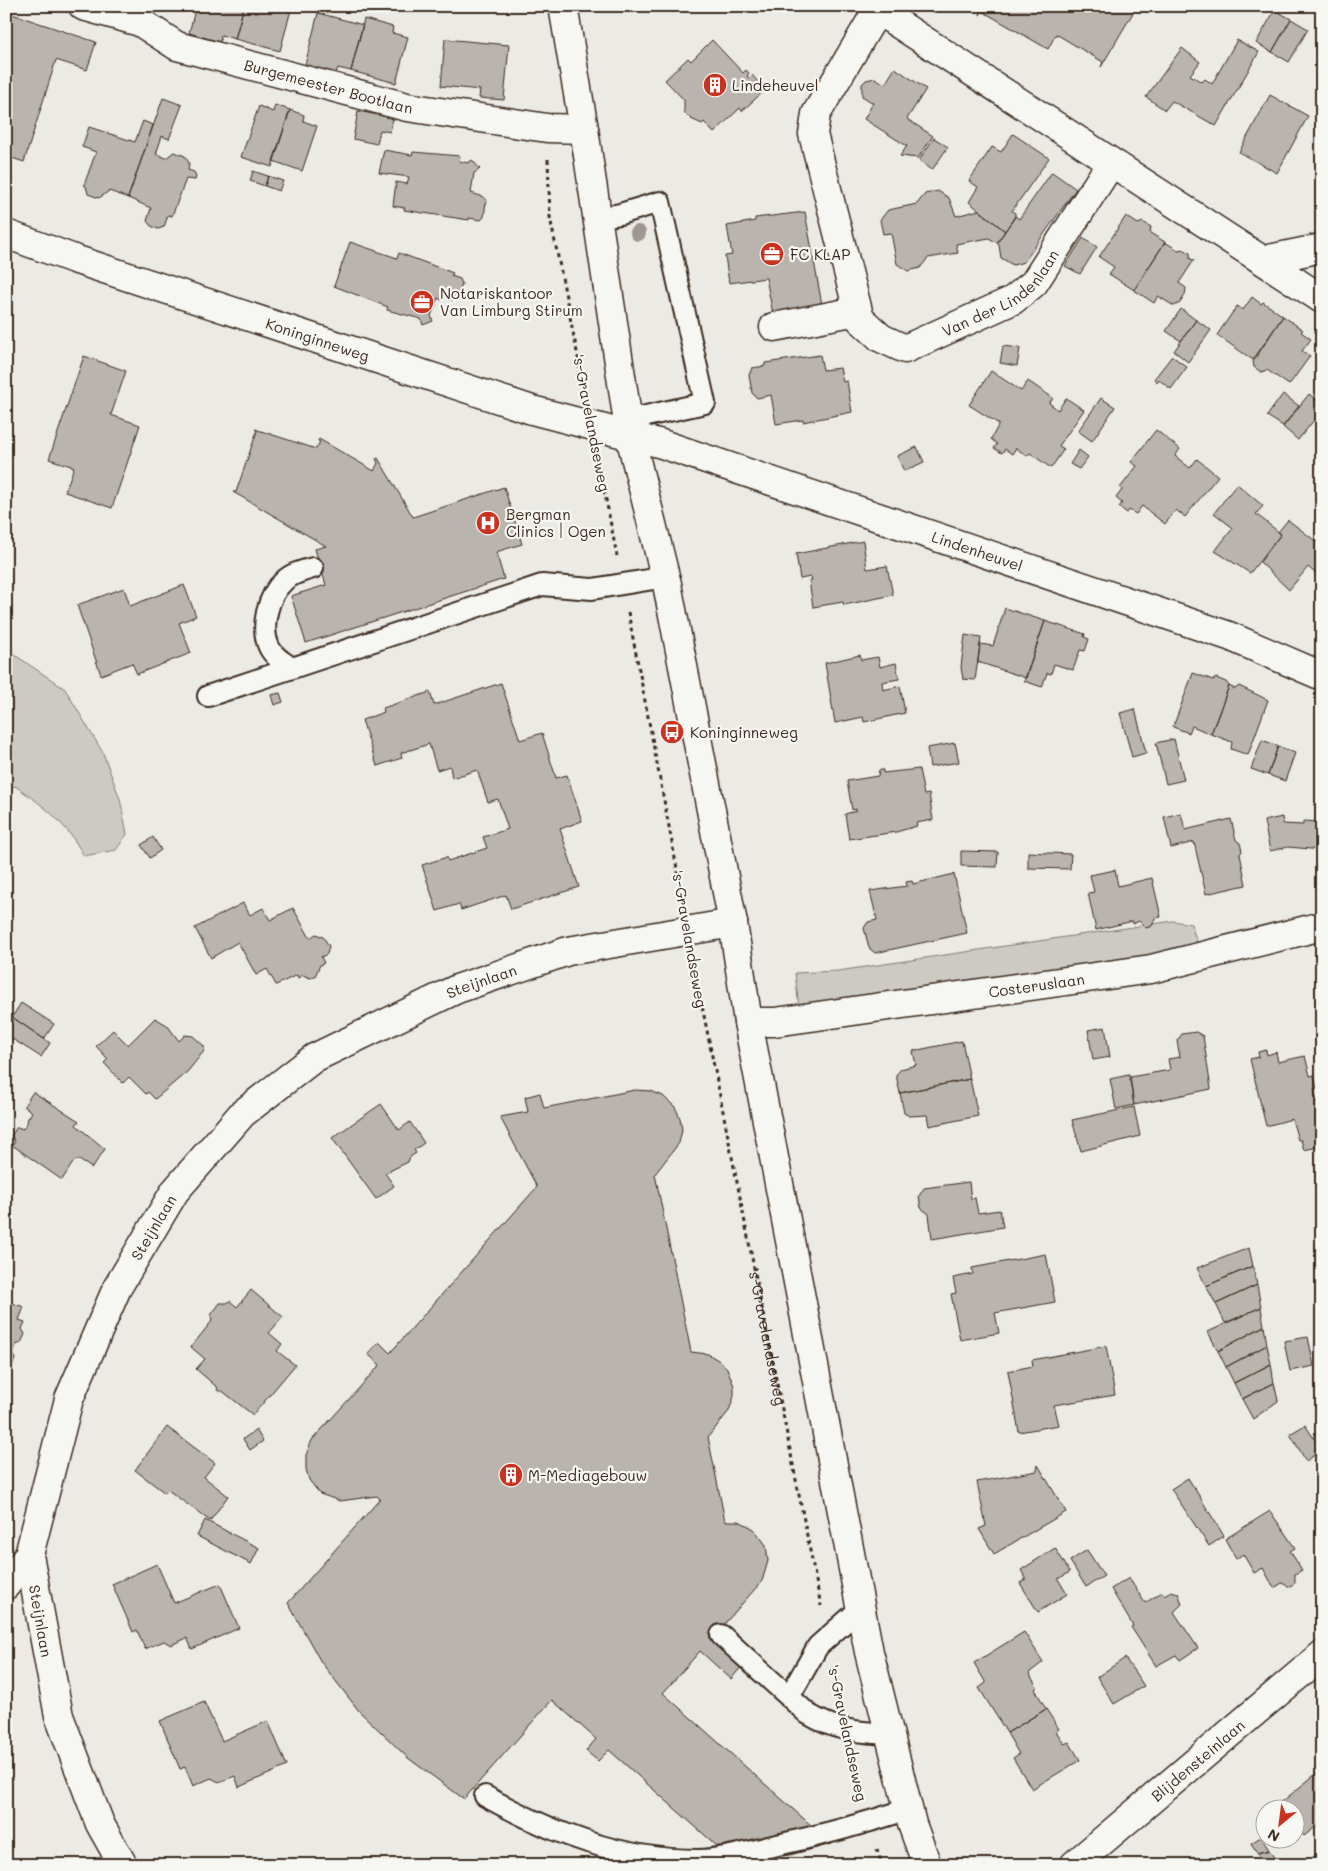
<svg xmlns="http://www.w3.org/2000/svg" width="1328" height="1871" font-family="Mali,sans-serif">
	<style>
		.green { fill: #cdcac4; stroke: #847a71 }
		.building { fill: #bab4ae; stroke: #3b2a1e }
		.lines { fill: none; stroke-linecap: round; stroke-linejoin: round }
		.service-casing { stroke: #3b2a1e; stroke-width: 24 }
		.minor-casing { stroke: #3b2a1e; stroke-width: 31 }
		.secondary-casing { stroke: #3b2a1e; stroke-width: 31 }
		.path { stroke: #3b2a1e; stroke-width: 3; stroke-dasharray: 4 4; stroke-linecap: butt }
		.service { stroke: #f6f6f2; stroke-width: 20 }
		.minor { stroke: #f6f6f2; stroke-width: 28 }
		.secondary { stroke: #f6f6f2; stroke-width: 28 }
		.tree { fill: #9f968f }
		.labels { text-anchor: middle; dominant-baseline: central; stroke-width: 4.5; stroke-linejoin: round; paint-order: stroke }
		.street-label { font-size: 15px; fill: #3b2a1e; stroke: #f6f6f2 }
		.poi-label { font-size: 15px; fill: #3b2a1e; stroke: #f6f6f2; text-anchor: start }
	</style>
	<rect width="100%" height="100%" fill="#ebeae5"/>
	<filter id="ink" filterUnits="userSpaceOnUse"><feTurbulence type="fractalNoise" baseFrequency=".02" numOctaves="2"/><feDisplacementMap in="SourceGraphic" scale="10" xChannelSelector="R" yChannelSelector="G"/><feConvolveMatrix kernelMatrix="1 2 1 2 8 2 1 2 1" color-interpolation-filters="sRGB"/></filter>
	<g filter="url(#ink)">
		<path class="green" d="M6,649L65,689L103,753L120,799L127,834L116,850L84,856C66,823 46,807 15,786L6,789Z
			M1173,921L1191,924L1199,948L799,1008L795,973L838,971Z"/>
		<path class="building" d="M196,6H244L235,39L221,35L220,42L189,33Z
			M244,6H292L280,51L235,39Z
			M983,6H1137L1101,67L1103,62L1056,34L1048,49L982,11L980,15Z
			M1275,10L1291,19L1272,52L1256,43Z
			M6,12L96,42L87,70L56,60L24,162L6,156Z
			M318,13L363,25L351,71L338,68L336,73L305,65Z
			M364,19L393,27L392,33L408,37L396,83L351,71Z
			M1291,19L1308,29L1289,62L1272,52Z
			M445,39L509,45L504,100L479,98L480,90L441,86Z
			M712,40L743,73L746,70L749,73L747,76L749,78L752,75L765,90L742,111L740,108L714,133L704,122L702,124L691,119L684,112V100L665,80L688,58L691,61Z
			M1237,40L1259,52L1216,126L1172,101L1165,110L1146,97L1182,48L1200,62L1190,75L1202,82L1205,79L1212,84Z
			M895,68L926,89L907,119L933,136L918,158L900,156L907,146L864,119L873,103L862,96V84L866,80L875,78L885,84Z
			M1270,95L1308,116L1277,173L1239,152Z
			M163,98L182,105L169,139L162,136L156,154L166,158L174,152L185,156L189,163L188,170L194,172L196,176L195,180L186,179L172,216L168,215L164,227L158,229L151,226L147,221L151,208L128,198Z
			M275,105L290,110L272,167L241,157L259,106L273,112Z
			M290,110L304,115L303,121L317,126L302,171L273,161Z
			M358,111L393,118L390,132L380,130L377,144L353,139Z
			M143,121L153,125L128,198L109,191L99,198L88,194L86,186L84,185L96,152L82,147L89,127L135,142Z
			M1013,134L1049,158L1012,211L1015,213V217L1005,231L969,202L978,187L969,181L992,147L1001,152Z
			M934,138L948,147L932,170L919,160Z
			M384,150L412,155L413,152L460,156L459,161L468,163L472,160L480,169L474,173L471,193L484,197L486,201L484,217L481,220L469,218V220L404,210L405,208L393,206L396,182L407,184L409,177L379,173Z
			M253,171L268,176L265,186L250,181Z
			M1052,172L1076,189L1024,262L1013,265L1001,258L999,245L997,243L1015,216L1019,219Z
			M268,176L283,181L279,191L265,186Z
			M938,191L949,198L956,216L979,210L1005,231L997,243L989,238L956,244L958,253L928,258L920,268L908,271L897,264L891,233L883,234L880,220L888,210L917,204L925,194Z
			M805,212L822,305L773,314L766,278L729,283L725,256L732,255L727,226L755,221V218Z
			M1126,216L1138,224L1143,222L1151,227L1150,233L1165,242L1134,290L1109,274L1114,267L1099,257Z
			M1083,238L1097,247L1080,274L1065,266Z
			M350,242L397,258L399,253L453,273L451,276L460,279L462,284L457,298L452,300L444,297L442,300L438,298L431,316L433,321L423,325L421,319L387,310L388,307L334,286Z
			M1165,242L1178,250L1183,249L1190,253V259L1194,260L1179,283L1186,288L1185,295L1180,303L1174,306L1158,296L1154,303L1134,290Z
			M1252,297L1261,304L1263,302L1283,316L1253,360L1217,335L1237,306L1243,310Z
			M1181,309L1196,320L1181,341L1166,331Z
			M1283,316L1303,330L1301,332L1311,339L1302,351L1310,356L1289,385L1267,370L1261,372L1254,367L1253,362Z
			M1196,320L1211,330L1188,362L1174,351Z
			M1003,346L1020,348L1017,366L1000,363Z
			M820,355L823,370L840,368L843,382L847,381L852,412L803,422V420L776,424L771,395L757,398L752,393L749,375L752,368L765,366V363Z
			M84,356L126,371L111,415L140,425L112,508L65,492L74,467L49,459Z
			M1172,356L1187,367L1171,389L1158,379L1157,382L1154,379Z
			M991,371L1021,391L1028,381L1053,398L1049,403L1058,410L1066,398L1084,410L1059,446L1064,449L1051,468L1030,453L1027,456L1016,448L1012,454L1005,449L1002,453L994,448L997,444L991,439L999,424L969,405Z
			M1283,394L1299,406L1283,426L1267,416Z
			M1309,394L1322,404V426L1314,420L1298,440L1283,427Z
			M1101,398L1115,407L1092,441L1078,431Z
			M255,429L316,449L320,442L318,441L319,439L374,471L378,463L376,459L378,458L413,517L504,487L522,544L496,552L504,579L306,643L291,596L326,585L315,549L326,546L233,492H236L257,431Z
			M1156,430L1180,449L1175,456L1190,468L1197,459L1218,476L1185,517L1176,510L1165,524L1142,506L1136,514L1129,510L1127,513L1119,507L1122,503L1116,498L1122,490L1120,488L1137,466L1131,462Z
			M917,447L924,462L904,471L897,456Z
			M1079,450L1088,457L1079,469L1070,464Z
			M1237,484L1263,506L1256,514L1281,534L1250,573L1215,551L1233,528L1214,513Z
			M1288,520L1322,546V579L1308,567L1289,590L1260,562L1281,534L1278,532Z
			M863,541L867,569L887,566L893,595L844,605L843,602L813,607L809,580H812L811,577L800,579L796,554Z
			M184,585L196,616L179,623L191,653L137,674L132,663L101,675L77,605L124,588L130,606Z
			M1005,608L1045,621L1026,678L978,662L980,644L993,646Z
			M1045,621L1085,634L1084,637L1089,639L1085,651L1080,650L1073,670L1054,664L1051,674L1047,673L1042,687L1024,681Z
			M965,635L981,638L975,680L963,679L961,667Z
			M860,655L861,660L878,657L880,667L896,663L899,679L882,682L883,690L900,686L905,713L864,722L863,717L835,723L825,663Z
			M1193,673L1213,680L1216,678L1226,682L1229,686L1211,734L1192,726L1189,733L1173,727Z
			M501,683L520,740L542,733L556,778L567,775L582,821L560,829L579,887L511,909L506,895L461,910L459,904L437,911L422,865L447,857L448,861L487,848L483,837L508,829L498,799L488,802L477,770L452,778L450,766L437,770L429,744L401,753L402,758L377,766L362,720L384,712L383,708L430,692L434,705Z
			M1229,686L1235,689L1239,686L1268,700L1248,755L1231,749L1232,742L1211,734Z
			M280,693L283,702L274,705L271,695Z
			M1135,709L1146,753L1132,757L1120,713Z
			M1174,739L1184,780L1166,784L1156,743Z
			M1262,740L1278,746L1268,775L1251,769Z
			M955,743L959,762L930,767L927,748Z
			M1278,746L1295,753L1285,781L1268,775Z
			M919,769L924,795L929,794L933,820L916,823L917,826L896,832L849,839L845,814L856,811V809L852,810L847,781L878,776L879,770H883V773Z
			M1181,813L1185,830L1231,819L1236,840L1240,843L1242,851L1240,854L1246,885L1206,894L1194,842L1171,848L1164,817Z
			M1282,817L1283,824L1303,825V821L1322,822V850L1288,847L1270,851L1264,821Z
			M153,837L161,850L150,858L141,845Z
			M961,851L998,852L997,867L961,866Z
			M1028,852L1071,854L1070,869L1028,868Z
			M1115,870L1118,886L1152,878L1161,917L1155,918L1152,926L1146,928L1139,921L1133,924V921L1096,930L1088,893L1094,892L1090,875Z
			M954,874L967,933L875,953L869,948L864,928L868,922L877,920L870,891L907,886L906,882L912,881L913,884Z
			M243,903L250,915L263,908L270,920L293,908L310,938L316,934L323,937L329,946L327,954L321,957L324,963L320,965L315,976L310,978L303,975L298,978L297,975L276,985L267,969L256,975L238,942L211,958L195,928Z
			M21,1003L54,1024L44,1039L12,1017Z
			M12,1017L50,1043L41,1057L6,1035V1026Z
			M155,1018L167,1025L179,1041L185,1035L193,1036L204,1046V1051L188,1071L155,1099L148,1092L146,1094L129,1077L123,1083L104,1063L108,1059L96,1046L113,1030L128,1045Z
			M1105,1027L1110,1057L1093,1060L1088,1030Z
			M1196,1032L1203,1036L1211,1089L1134,1105L1130,1077L1170,1070L1168,1059L1180,1057L1177,1041L1182,1034Z
			M962,1041L970,1079L900,1093L896,1075L901,1069L916,1065L913,1051Z
			M1266,1050L1267,1055L1276,1052L1278,1062L1305,1056L1310,1076L1314,1075L1317,1089H1314L1322,1121V1146L1304,1150L1301,1140H1298L1292,1119L1266,1126L1250,1059L1259,1057L1258,1052Z
			M1129,1075L1134,1105L1116,1109L1110,1079Z
			M970,1079L978,1116L929,1126L927,1115L909,1116L904,1113L900,1093Z
			M635,1090L651,1091L663,1096L675,1107L680,1118L682,1130L679,1143L655,1174L691,1352L708,1354L718,1360L727,1368L734,1386V1396L729,1411L708,1437L725,1521H739L754,1529L766,1545L768,1561L762,1581L712,1638L742,1666L731,1679L700,1651L663,1693L832,1844L790,1855L735,1862L609,1750L598,1761L586,1751L596,1739L552,1700L464,1799L408,1758L359,1711L321,1662L288,1603L380,1499L377,1496L340,1501L320,1494L309,1480L306,1469V1455L312,1440L380,1365L368,1354L379,1342L390,1353L537,1187L500,1117L528,1112L525,1097L540,1093L544,1108Z
			M33,1092L79,1121L76,1125L105,1149L92,1168L79,1160L74,1161L62,1180L12,1145L15,1142L11,1136L17,1127L23,1129L28,1121L27,1120L32,1112L24,1106Z
			M381,1104L399,1130L410,1122L424,1143L414,1150L416,1153L410,1157L408,1162L385,1173L394,1186L376,1199L332,1138Z
			M1134,1107L1140,1136L1081,1151L1072,1120Z
			M969,1182L971,1199L975,1198L978,1213L1000,1210L1003,1227L932,1239L929,1214L921,1208L919,1196L924,1188Z
			M1249,1248L1253,1266L1206,1286L1197,1268Z
			M1046,1254L1055,1302L995,1313L999,1333L960,1340L951,1294L956,1293L953,1278L973,1274L972,1268Z
			M1253,1266L1257,1285L1216,1304L1206,1286Z
			M1257,1285L1261,1307L1225,1323L1216,1304Z
			M251,1290L283,1317L269,1333L282,1344L277,1351L295,1365L253,1415L221,1390L220,1392L217,1390L218,1388L196,1369L205,1359L191,1347L212,1321L211,1315L220,1303H227L230,1301L237,1307Z
			M6,1301L24,1307L19,1320L25,1322L22,1329L25,1334L21,1343L16,1345L12,1353L15,1359L11,1369L6,1371Z
			M1261,1307L1264,1326L1218,1351L1208,1332Z
			M1264,1326L1267,1345L1226,1367L1218,1351Z
			M1308,1337L1314,1366L1290,1371L1284,1341Z
			M1267,1345L1271,1364L1234,1383L1226,1367Z
			M1106,1346L1115,1395L1054,1405L1059,1425L1019,1432L1008,1371L1033,1366L1032,1360Z
			M1271,1364L1274,1383L1242,1399L1234,1383Z
			M1274,1383L1278,1401L1253,1419L1242,1399Z
			M1305,1425L1322,1450L1306,1461L1290,1434Z
			M167,1427L215,1463L204,1477L228,1496L210,1521L168,1490L165,1493L135,1470Z
			M256,1430L263,1441L250,1450L243,1439Z
			M1038,1465L1066,1512L994,1554L979,1529L986,1526L977,1482L1037,1471Z
			M1188,1478L1224,1536L1209,1546L1171,1489Z
			M1270,1511L1295,1548L1290,1551L1302,1570L1295,1574V1583L1289,1587L1282,1583L1274,1588L1263,1568L1254,1573L1243,1554L1236,1559L1225,1539Z
			M205,1520L259,1548L251,1564L197,1536Z
			M1055,1548L1070,1572L1058,1579L1067,1594L1038,1612L1020,1583L1026,1579L1021,1570Z
			M1087,1550L1104,1576L1086,1587L1070,1561Z
			M157,1564L174,1603L220,1584L239,1628L192,1649L187,1638L171,1645L164,1641L145,1649L137,1630L133,1632L112,1584Z
			M1129,1578L1145,1603L1162,1592L1164,1595L1171,1591L1178,1593L1182,1604L1174,1612L1198,1648L1180,1660L1176,1655L1156,1666L1131,1627L1133,1626L1111,1589Z
			M1024,1632L1043,1662L1029,1673L1037,1687L1035,1689L1046,1709L1007,1733L979,1688L986,1683L974,1663Z
			M1125,1658L1144,1686L1114,1704L1097,1677Z
			M204,1702L222,1741L268,1721L287,1766L239,1787L235,1776L219,1782L211,1778L193,1786L185,1767L180,1769L160,1721Z
			M1046,1709L1059,1729L1056,1731L1064,1744L1069,1742L1080,1760L1032,1789L1013,1758L1019,1754L1007,1733Z
			M1322,1769V1822L1304,1836L1296,1826V1808H1281L1278,1805Z
			M1261,1837L1269,1850L1257,1853L1251,1843Z
			M1269,1850L1279,1865H1265L1257,1853Z"/>
		<g class="lines">
			<g class="service-casing">
				<path id="service" d="M598,218L620,214L660,202L705,403L628,420
					M292,668C283,662 274,657 269,647C260,627 268,595 284,581C292,573 303,571 313,568
					M208,696L542,585L592,589L666,577
					M721,1635L808,1714C836,1731 857,1732 890,1734
					M789,1697L818,1646L861,1608
					M485,1796C552,1833 620,1860 698,1860C723,1859 748,1852 773,1846C819,1836 863,1824 909,1809"/>
			</g>
			<g class="minor-casing">
				<g id="minor">
					<path id="s2" d="M83,6L140,22L177,46L407,107L547,128L584,129"/>
					<path d="M871,6L1322,299"/>
					<path id="s3" d="M877,11L816,114L813,134L860,319L881,338L905,349L1013,300L1034,283L1111,163"/>
					<path id="s4" d="M6,234L74,259L532,410L662,444L1229,636L1322,676"/>
					<path d="M1264,260L1322,248"/>
					<path d="M774,327L857,311"/>
					<path id="s5" d="M748,1022H775L1151,969L1322,926"/>
					<path d="M6,1585L29,1555"/>
					<path id="s6" d="M123,1865L100,1824L59,1716L29,1555L69,1399L117,1288L175,1191L242,1114L314,1058L457,989L568,951L733,923"/>
					<path id="s7" d="M1074,1865L1322,1655"/>
				</g>
			</g>
			<g class="secondary-casing">
				<path id="secondary" d="M563,6L584,129L630,436L667,584L733,923L748,1022L869,1652L912,1824L927,1865"/>
			</g>
			<g class="path">
				<path d="M548,159L550,217L585,392"/>
				<path d="M598,459L617,556"/>
				<path d="M628,612L683,900"/>
				<path id="s1" d="M693,960L821,1606"/>
				<path d="M834,1674L839,1697"/>
				<path d="M850,1757L860,1795"/>
				<path d="M877,1849L882,1865"/>
			</g>
			<use href="#service" class="service"/>
			<use href="#minor" class="minor"/>
			<use href="#secondary" class="secondary"/>
		</g>
		<circle class="tree" cx="638" cy="233" r="8"/>
	</g>
	<defs>
		<g id="building-disc" transform="scale(1.25)"><circle r="9.5" fill="#c8321e" stroke="#f6f6f2"/><path d="M-4-6H4V6H1V3H-1V6H-4ZM-2.5-4.3h1.7v1.8h-1.7ZM.8-4.3h1.7v1.8H.8ZM-2.5-1h1.7V.8h-1.7ZM.8-1h1.7V.8H.8Z" fill="#fff"/></g>
		<g id="office-disc" transform="scale(1.25)"><circle r="9.5" fill="#c8321e" stroke="#f6f6f2"/><path d="M-6-3h4V-5.5h4V-3h4V5H-6ZM-1-4.5V-3h2v-1.5ZM-6 0V1H6V0Z" fill="#fff"/></g>
		<g id="hospital-disc" transform="scale(1.25)"><circle r="9.5" fill="#c8321e" stroke="#f6f6f2"/><path d="M-5-5h3v3.5h4V-5h3V5h-3V1.5h-4V5h-3Z" fill="#fff"/></g>
		<g id="bus-disc" transform="scale(1.25)"><circle r="9.5" fill="#c8321e" stroke="#f6f6f2"/><path d="M-5-6H5V4H4V6H2V4H-2V6H-4V4H-5ZM-3.5-4V0h7V-4ZM-3.5 1.2v1.5H-2V1.2ZM2 1.2v1.5H3.5V1.2Z" fill="#fff"/></g>
	</defs>
	<g fill-rule="evenodd">
		<use href="#building-disc" x="715" y="85"/>
		<use href="#office-disc" x="772" y="254"/>
		<use href="#office-disc" x="422" y="302"/>
		<use href="#hospital-disc" x="488" y="523"/>
		<use href="#bus-disc" x="672" y="732"/>
		<use href="#building-disc" x="511" y="1475"/>
	</g>
	<g class="labels">
		<g class="street-label">
			<text stroke="none"><textPath href="#s2" startOffset="260">Burgemeester Bootlaan</textPath></text>
			<text stroke="none"><textPath href="#s3" startOffset="498">Van der Lindenlaan</textPath></text>
			<text stroke="none"><textPath href="#s4" startOffset="329">Koninginneweg</textPath></text>
			<text transform="translate(592 423) rotate(79)">'s-Gravelandseweg</text>
			<text stroke="none"><textPath href="#s4" startOffset="1022">Lindenheuvel</textPath></text>
			<text transform="translate(690 939) rotate(80)">'s-Gravelandseweg</text>
			<text stroke="none"><textPath href="#s6" startOffset="1099">Steijnlaan</textPath></text>
			<text stroke="none"><textPath href="#s5" startOffset="291">Costeruslaan</textPath></text>
			<text stroke="none"><textPath href="#s6" startOffset="679">Steijnlaan</textPath></text>
			<text stroke="none"><textPath href="#s1" startOffset="384">'s-Gravelandseweg</textPath></text>
			<text transform="translate(41 1621) rotate(80)">Steijnlaan</text>
			<text transform="translate(848 1733) rotate(78)">'s-Gravelandseweg</text>
			<text stroke="none"><textPath href="#s7" startOffset="162">Blijdensteinlaan</textPath></text>
		</g>
		<g class="poi-label">
			<text x="732" y="85">Lindeheuvel</text>
			<text x="790" y="254">FC KLAP</text>
			<text x="440" y="293">Notariskantoor<tspan x="440" dy="17">Van Limburg Stirum</tspan></text>
			<text x="506" y="514">Bergman<tspan x="506" dy="17">Clinics | Ogen</tspan></text>
			<text x="690" y="732">Koninginneweg</text>
			<text x="528" y="1475">M-Mediagebouw</text>
		</g>
	</g>
	<rect width="1328" height="1871" fill="none" stroke="#f6f6f2" stroke-width="25"/>
	<rect x="12" y="12" width="1303" height="1846" fill="none" stroke="#3b2a1e" stroke-width="2" filter="url(#ink)"/>
	<g transform="translate(1280 1824) rotate(209)"><circle r="24" fill="#f6f6f2" stroke="#aba49d"/>
	<path d="M0-4L9 19L0 12L-9 19Z" fill="#c8321e"/>
	<text y="-8" font-size="14" font-weight="bold" text-anchor="middle" fill="#3b2a1e">N</text>
	</g>
</svg>
